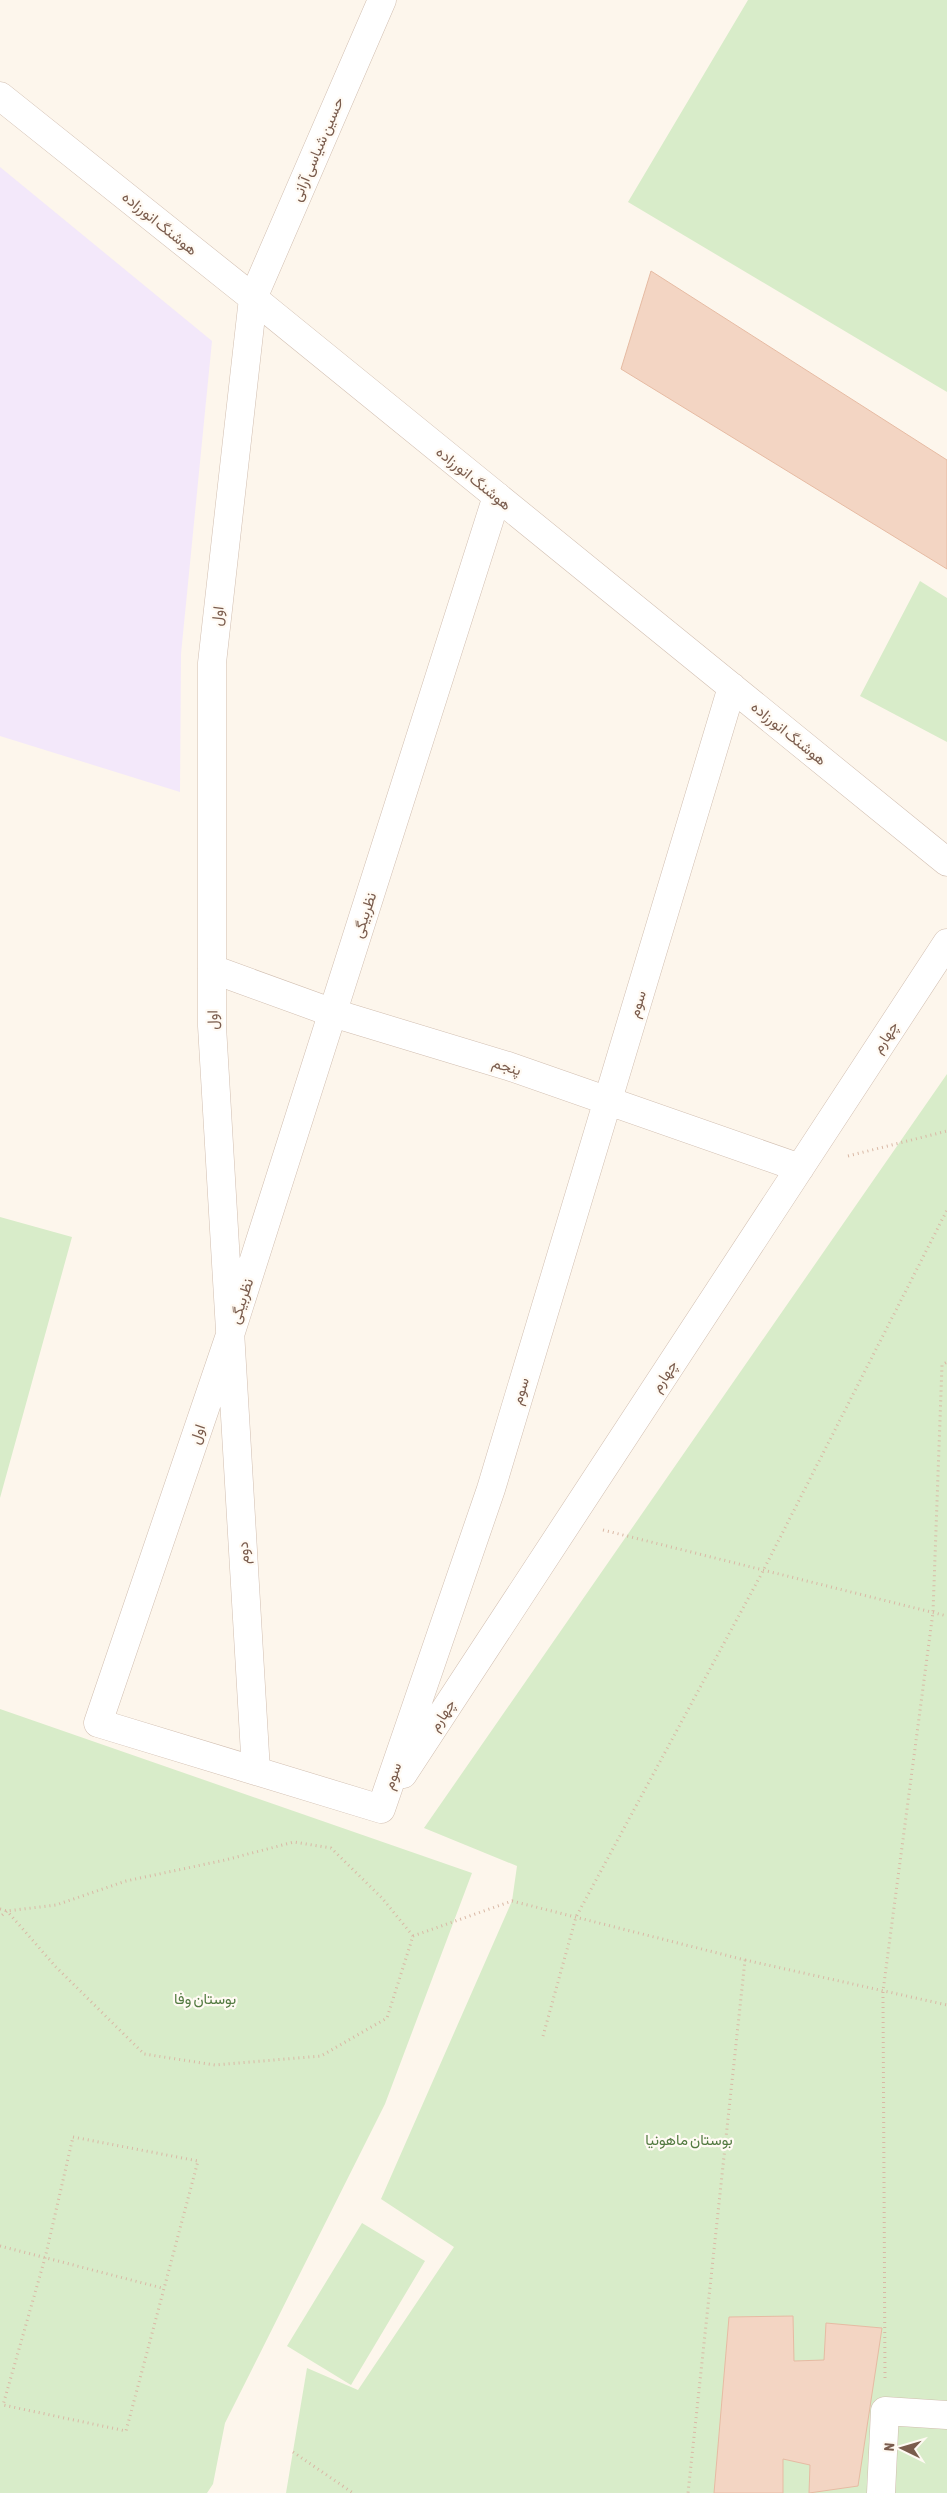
<svg xmlns="http://www.w3.org/2000/svg" width="947" height="2493" font-family="'Asap Condensed',Vazirmatn,sans-serif">
	<style>
		.education { fill: #f3e8fa }
		.green { fill: #d8ecc9 }
		.building { fill: #f3d5c3; stroke: #e6bba3 }
		.lines { fill: none; stroke-linecap: round; stroke-linejoin: round }
		.minor-casing { stroke: #d1beb0; stroke-width: 29 }
		.path { stroke: #d9b8a5; stroke-width: 3; stroke-dasharray: 1 4; stroke-linecap: butt }
		.minor { stroke: #fff; stroke-width: 28 }
		.labels { text-anchor: middle; dominant-baseline: central; stroke-width: 4.5; stroke-linejoin: round; paint-order: stroke }
		.street-label { font-size: 15px; fill: #7a5c4d; stroke: #fffaf3 }
		.park-label { font-size: 15px; fill: #537a41; stroke: #fffaf3 }
	</style>
	<rect width="100%" height="100%" fill="#fdf6ec"/>
	<path class="education" d="M0,167L212,341L181,654L180,792L0,736Z"/>
	<path class="green" d="M748,0H947V392L628,202Z
		M920,581L947,598V742L860,696Z
		M947,1074V2493H286L307,2368L358,2390L454,2247L381,2199L512,1901L517,1866L424,1828Z
		M0,1217L72,1237L0,1498Z
		M0,1709L472,1873L385,2104L225,2423L213,2484L207,2493H0Z
		M362,2223L425,2261L351,2385L287,2346Z"/>
	<path class="building" d="M651,271L947,460V569L621,369Z
		M793,2316L794,2361L824,2360L826,2323L882,2328L858,2486L809,2493L810,2465L783,2459V2493H714L729,2317Z"/>
	<g class="lines">
		<g class="minor-casing">
			<path id="minor" d="M0,96L253,298L947,862
				M497,496L230,1335L98,1723L381,1809L491,1489L732,687
				M212,969L333,1013L508,1066L800,1168
				M256,1771L212,1026V663L253,298L382,0
				M403,1774L947,943
				M881,2493L885,2411L947,2415"/>
		</g>
		<path class="path" d="M848,1156L947,1131
			M603,1530L947,1616
			M0,1909L7,1911L56,1905L126,1881L225,1860L294,1842L331,1848L382,1898L413,1936L387,2018L321,2056L215,2065L144,2054L56,1967L7,1911L0,1917
			M413,1936L512,1901L745,1960L688,2493
			M745,1960L947,2005
			M543,2036L576,1917L763,1571L947,1210
			M73,2137L198,2161L126,2431L3,2405L45,2258Z
			M0,2246L162,2288
			M885,2378L883,1991L933,1612L942,1365L947,1362
			M293,2452L353,2493"/>
		<use href="#minor" class="minor"/>
	</g>
	<g class="labels">
		<g class="street-label">
			<text transform="translate(317 149) rotate(-67)">حسین شیاسی آرانی</text>
			<text transform="translate(160 223) rotate(39)">هوشنگ انورزاده</text>
			<text transform="translate(474 478) rotate(39)">هوشنگ انورزاده</text>
			<text transform="translate(217 616) rotate(-84)">اول</text>
			<text transform="translate(789 733) rotate(39)">هوشنگ انورزاده</text>
			<text transform="translate(364 915) rotate(-72)">نظربیگی</text>
			<text transform="translate(637 1004) rotate(-73)">سوم</text>
			<text transform="translate(212 1020) rotate(-91)">اول</text>
			<text transform="translate(885 1037) rotate(-57)">چهارم</text>
			<text transform="translate(507 1066) rotate(18)">پنجم</text>
			<text transform="translate(241 1301) rotate(-72)">نظربیگی</text>
			<text transform="translate(664 1376) rotate(-57)">چهارم</text>
			<text transform="translate(520 1391) rotate(-73)">سوم</text>
			<text transform="translate(197 1434) rotate(-71)">اول</text>
			<text transform="translate(243 1553) rotate(-93)">دوم</text>
			<text transform="translate(442 1715) rotate(-57)">چهارم</text>
			<text transform="translate(392 1776) rotate(-71)">سوم</text>
		</g>
		<g class="park-label">
			<text x="205" y="1998">بوستان وفا</text>
			<text x="689" y="2139">بوستان ماهونیا</text>
		</g>
	</g>
	<g transform="translate(902 2448) rotate(275)" stroke="#fffaf3" stroke-width="4" paint-order="stroke">
	<path d="M0-4L9 19L0 12L-9 19Z" fill="#7a5c4d"/>
	<text y="-8" font-size="14" font-weight="bold" text-anchor="middle" fill="#7a5c4d">N</text>
	</g>
</svg>
